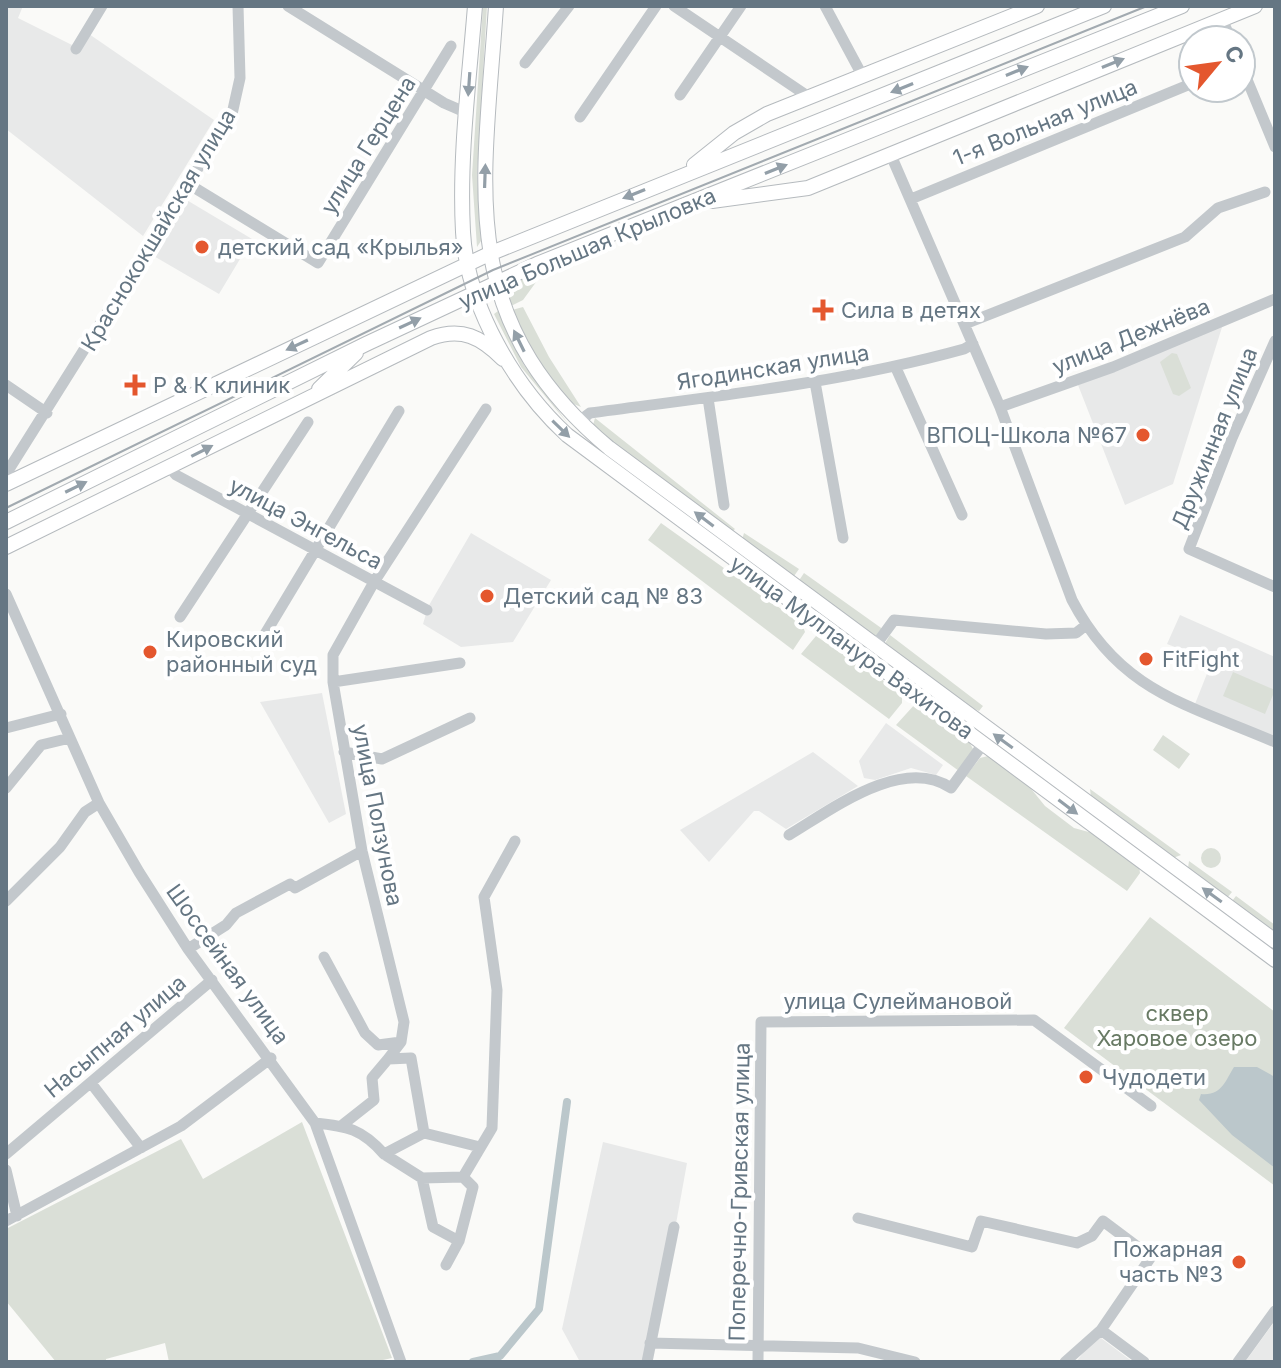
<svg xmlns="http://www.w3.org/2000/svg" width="1281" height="1368" font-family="Inter,sans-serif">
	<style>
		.built { fill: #e8e9e9 }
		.green { fill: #dadfd7 }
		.water { fill: #bbc7cb }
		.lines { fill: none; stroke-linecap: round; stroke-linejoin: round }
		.canal { stroke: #bbc7cb; stroke-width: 8 }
		.major-casing { stroke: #b5babe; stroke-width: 16 }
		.minor { stroke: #c3c8cc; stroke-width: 11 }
		.major { stroke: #fff; stroke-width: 14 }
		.tram { stroke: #a2aab0; stroke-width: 2 }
		.oneway { fill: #939fa8 }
		.poi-dot { fill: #e4572e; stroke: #fff; stroke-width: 3 }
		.labels { text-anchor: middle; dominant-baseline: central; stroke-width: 8; stroke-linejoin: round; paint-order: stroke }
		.street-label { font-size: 22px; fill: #657683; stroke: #fff }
		.poi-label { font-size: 22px; fill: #657683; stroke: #fff; text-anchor: start }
		.park-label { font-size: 22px; fill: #687a64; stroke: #fff }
	</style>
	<rect width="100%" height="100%" fill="#fafaf8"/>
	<path class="built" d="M6,6H23L18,18L72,45L89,34L214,120L143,236L6,129Z
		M185,199L252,239L219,294L152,255Z
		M1223,324L1173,484L1125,505L1078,385Z
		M471,533L551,580L513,642L461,647L423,624L428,607Z
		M1180,615L1275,657V738L1195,704L1212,661L1167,644Z
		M322,693L346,814L329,823L260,702Z
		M886,723L943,765L936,775L911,768L875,780L864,778L859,761Z
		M813,752L858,786L786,829L759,811H754L709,862L680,830Z
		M603,1142L687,1163L651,1362H580L562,1329Z
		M1275,1321V1362H1245Z
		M1097,1335L1133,1362H1076Z"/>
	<path class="green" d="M483,6H487L477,175L481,241L477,247L472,175Z
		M536,270L539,278L523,300L511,306L509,296L513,284Z
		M523,307L549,357L581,407C549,396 526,339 512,310Z
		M498,311L524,365L569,425L521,367L494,314Z
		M1172,353L1177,354L1191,388L1179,396L1173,394L1160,362Z
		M595,418L735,529L733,531L631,459L593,425Z
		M661,523L802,624L805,632L793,650L648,540Z
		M744,533L799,569L792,579L742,540Z
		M804,573L884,630L876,638L798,582Z
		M890,635L983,706L979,711L959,702L884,645Z
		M816,636L902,693V703L889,719L801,654Z
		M1233,672L1275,690L1265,714L1223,696Z
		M916,703L970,743L973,749L959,771L896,725Z
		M1163,735L1190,754L1179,769L1153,750Z
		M988,756L1028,785L1045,806L1074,828L1096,834L1139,866L1140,873L1127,891L966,776L980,758Z
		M1090,789L1181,855L1173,858L1091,797Z
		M1201 858a10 10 0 1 1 20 0a10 10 0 1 1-20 0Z
		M1189,861L1232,892L1227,898L1188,868Z
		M1236,896L1275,925V934L1232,901Z
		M1150,917L1275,1012V1186L1064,1028Z
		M302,1122L392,1358L374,1362H169L165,1343L106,1359V1362H56L6,1301V1229L181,1139L203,1179Z"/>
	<path class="water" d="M1234,1067H1257L1275,1077V1168L1232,1135L1199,1100L1201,1094C1222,1096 1225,1081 1234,1067Z"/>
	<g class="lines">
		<path class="canal" d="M473,1362L500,1356L539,1309L567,1102"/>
		<g class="major-casing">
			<path id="major" d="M475,6C469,81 459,157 463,232C467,306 514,386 567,435L1275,960
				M496,6C484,187 453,317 609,448L1275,941
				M694,165L734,133L767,114L1037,6
				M712,201L808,188L1255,6
				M319,389L356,353
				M6,484L489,254L1104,6
				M6,522L366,344L537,264L1182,6
				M6,547L431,338C462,327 481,337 503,359"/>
		</g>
		<path class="minor" d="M288,6L444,103L467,113
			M674,6L809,97
			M825,6L862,75
			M1222,19L1231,40
			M76,49L102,6
			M525,63L569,6
			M1241,65L1275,147
			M680,95L741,6
			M580,117L656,6
			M890,153L1000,407L1072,600C1120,692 1187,704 1275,742
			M190,185L318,263L451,46
			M911,199L1193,83
			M965,324L1185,237L1218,208L1265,192
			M1275,341L1232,438L1189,549L1275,587
			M896,368L962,515
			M815,382L843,538
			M6,385L47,413
			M708,398L724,505
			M1000,407L1113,367L1275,299
			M578,422L590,413C716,396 841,383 964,349L973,344
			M169,467L176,475L427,610
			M6,474L232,114L240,78L238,6
			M6,594L99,803L139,872L188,949L315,1123L401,1362
			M180,617L308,422
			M259,644L399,411
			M875,646L894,620L1046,634L1076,633L1085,626
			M333,682L460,663
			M6,728L61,714
			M344,752L382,759L470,718
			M6,788L41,745L70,738
			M789,835C831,810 902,755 951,788L983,744
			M6,901L60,847L85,812L99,803
			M188,949L226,925L236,913L290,884L295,888L362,851
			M324,957L365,1033L378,1045L401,1042
			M91,1083L141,1148
			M315,1123C347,1126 362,1129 384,1154L424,1133L411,1058L388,1059L401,1042L404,1022L362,851L333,682V655L374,582L486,409
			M341,1126L374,1100L372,1078L388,1059
			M424,1133L480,1147
			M6,1154L212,980
			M384,1154L422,1178L433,1227L459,1241L473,1187L463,1177L492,1128L497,990L484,897L515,841
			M6,1170L17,1216
			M422,1178L463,1177
			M858,1218L972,1247L981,1221L1077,1243L1092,1236L1103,1221L1151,1257L1101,1330L1065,1362
			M6,1221L181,1126L271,1058
			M446,1265L459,1241
			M1101,1330L1144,1362
			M650,1343L858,1348L915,1362
			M647,1362L674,1227
			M758,1362L761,1022L1034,1020L1151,1106
			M1238,1362L1275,1311"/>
		<use href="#major" class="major"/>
		<path class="tram" d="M6,508L493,270L1147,6"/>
	</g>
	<defs><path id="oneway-solid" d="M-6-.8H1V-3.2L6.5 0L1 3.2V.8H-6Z" transform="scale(2)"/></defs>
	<g class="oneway">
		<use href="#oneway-solid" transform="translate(1113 63) rotate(-22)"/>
		<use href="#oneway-solid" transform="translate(1017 71) rotate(-22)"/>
		<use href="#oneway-solid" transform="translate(469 84) rotate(94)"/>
		<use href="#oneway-solid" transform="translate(902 88) rotate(158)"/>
		<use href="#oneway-solid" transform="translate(776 169) rotate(-22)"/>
		<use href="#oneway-solid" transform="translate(485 176) rotate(-88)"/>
		<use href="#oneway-solid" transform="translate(634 194) rotate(158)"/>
		<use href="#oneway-solid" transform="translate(410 323) rotate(-25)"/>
		<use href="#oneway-solid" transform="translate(519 341) rotate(-116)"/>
		<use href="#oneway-solid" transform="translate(297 345) rotate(155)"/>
		<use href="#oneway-solid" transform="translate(561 429) rotate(44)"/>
		<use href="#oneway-solid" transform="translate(202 451) rotate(-27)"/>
		<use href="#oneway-solid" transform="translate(76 487) rotate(-26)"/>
		<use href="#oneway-solid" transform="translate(704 519) rotate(-143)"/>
		<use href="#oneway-solid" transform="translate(1003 741) rotate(-144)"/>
		<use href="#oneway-solid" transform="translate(1068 807) rotate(37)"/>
		<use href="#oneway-solid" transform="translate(1212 895) rotate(-144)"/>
	</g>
	<g class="poi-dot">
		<circle cx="202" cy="247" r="8"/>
		<path d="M819 298h8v8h8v8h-8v8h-8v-8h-8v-8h8z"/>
		<path d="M131 373h8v8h8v8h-8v8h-8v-8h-8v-8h8z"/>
		<circle cx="1143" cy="435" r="8"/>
		<circle cx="487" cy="596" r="8"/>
		<circle cx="150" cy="652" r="8"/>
		<circle cx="1146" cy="659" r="8"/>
		<circle cx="1086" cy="1077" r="8"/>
		<circle cx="1239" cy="1262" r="8"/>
	</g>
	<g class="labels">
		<g class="street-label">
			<text transform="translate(1045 122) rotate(-22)">1-я Вольная улица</text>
			<text transform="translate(368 145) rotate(-58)">улица Герцена</text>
			<text transform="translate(158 230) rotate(-59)">Краснококшайская улица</text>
			<text transform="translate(587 248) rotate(-23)">улица Большая Крыловка</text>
			<text transform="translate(1131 336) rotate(-22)">улица Дежнёва</text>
			<text transform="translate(773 367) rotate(-9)">Ягодинская улица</text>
			<text transform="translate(1214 438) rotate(-68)">Дружинная улица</text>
			<text transform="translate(306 523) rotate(28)">улица Энгельса</text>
			<text transform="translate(852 647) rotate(36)">улица Мулланура Вахитова</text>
			<text transform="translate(378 815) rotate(79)">улица Ползунова</text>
			<text transform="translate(228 964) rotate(54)">Шоссейная улица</text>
			<text x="898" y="1001">улица Сулеймановой</text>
			<text transform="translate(115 1036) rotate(-40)">Насыпная улица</text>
			<text transform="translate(739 1192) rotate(-89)">Поперечно-Гривская улица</text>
		</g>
		<g class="poi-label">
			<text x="218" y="247">детский сад «Крылья»</text>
			<text x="841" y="310">Сила в детях</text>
			<text x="153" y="385">Р &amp; К клиник</text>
			<text x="1127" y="435" text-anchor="end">ВПОЦ-Школа №67</text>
			<text x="503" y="596">Детский сад № 83</text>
			<text x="166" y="639">Кировский<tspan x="166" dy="25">районный суд</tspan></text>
			<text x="1162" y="659">FitFight</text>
			<text x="1102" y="1077">Чудодети</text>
			<text x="1223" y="1249" text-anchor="end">Пожарная<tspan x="1223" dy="25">часть №3</tspan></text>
		</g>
		<g class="park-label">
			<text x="1177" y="1013">сквер<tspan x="1177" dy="25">Харовое озеро</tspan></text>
		</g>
	</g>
	<rect width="1281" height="1368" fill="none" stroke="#657683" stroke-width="16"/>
	<g transform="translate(1217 64) rotate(61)"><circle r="38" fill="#ffffff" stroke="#c1c8cd" stroke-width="2"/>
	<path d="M0-6L14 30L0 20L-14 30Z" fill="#e4572e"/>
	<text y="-12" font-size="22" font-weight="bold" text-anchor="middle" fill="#657683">С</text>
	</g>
</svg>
